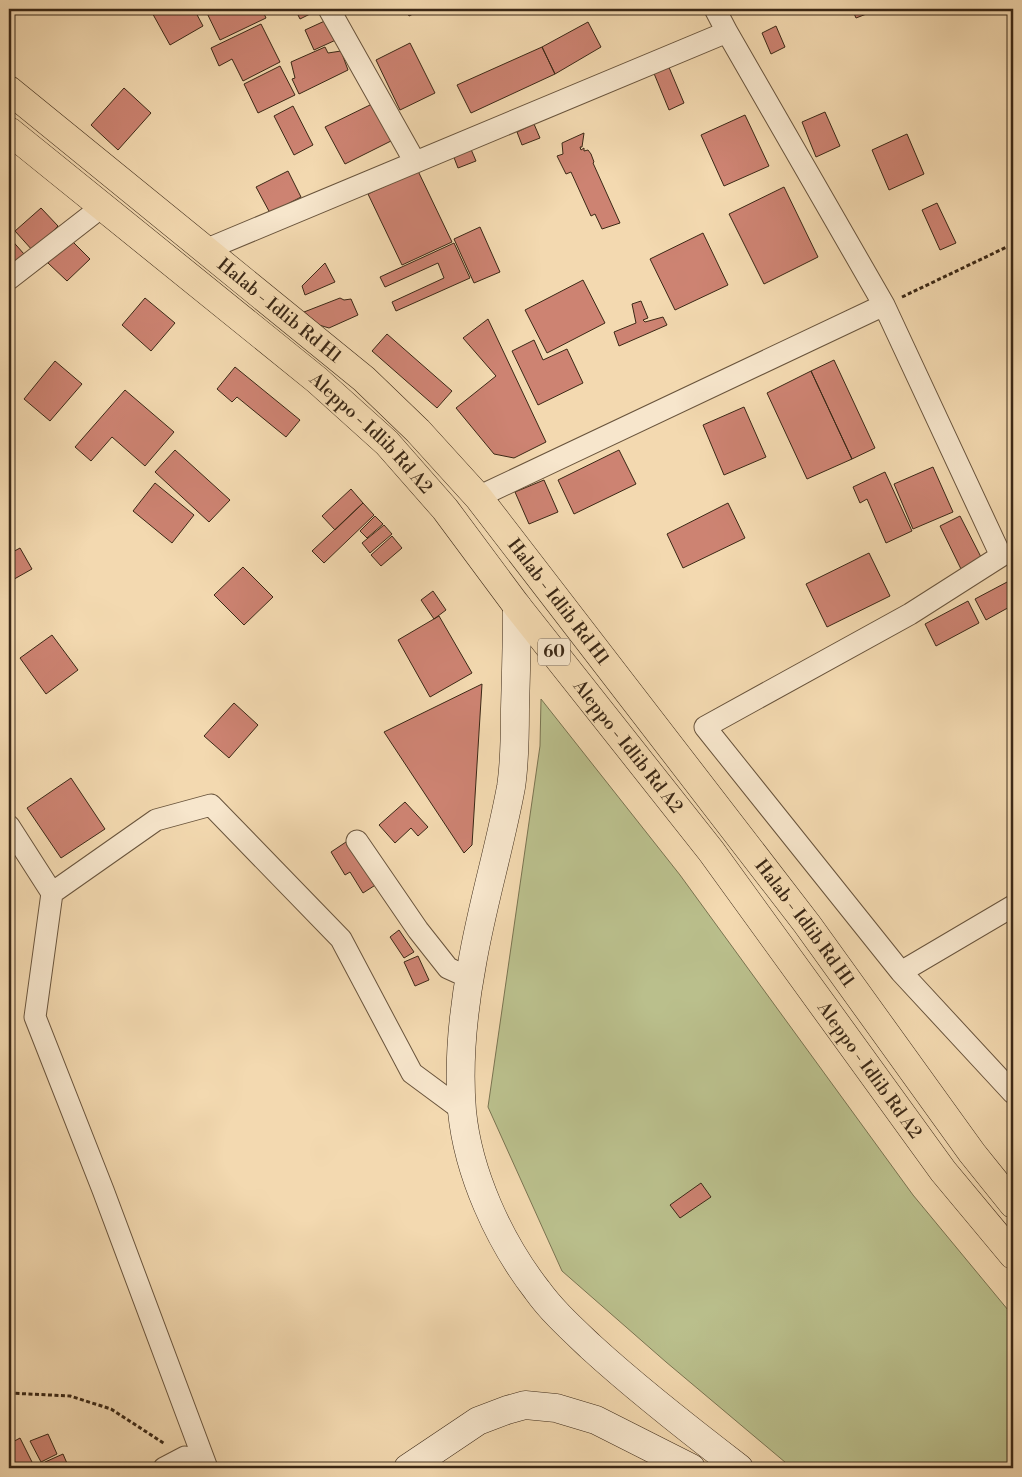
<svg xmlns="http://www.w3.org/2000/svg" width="1022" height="1477" viewBox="0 0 1022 1477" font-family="'Libre Bodoni',serif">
<rect width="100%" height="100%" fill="#f3d9b0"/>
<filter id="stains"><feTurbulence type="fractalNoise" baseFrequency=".004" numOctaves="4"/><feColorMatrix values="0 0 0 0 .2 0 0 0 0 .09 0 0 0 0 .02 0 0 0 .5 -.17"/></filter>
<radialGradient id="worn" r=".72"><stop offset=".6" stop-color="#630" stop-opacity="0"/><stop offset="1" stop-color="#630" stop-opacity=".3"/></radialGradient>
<path fill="#babf8c" stroke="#7a7451" d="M 541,699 L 680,875 L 913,1195 L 1013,1316 L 1013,1468 L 792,1468 L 666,1362 L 562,1271 L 488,1107 L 540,746 Z"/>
<path fill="#cd8372" stroke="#3b2816" d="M 150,9 L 194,9 L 203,26 L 170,45 Z
M 205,9 L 262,9 L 266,18 L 220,40 Z
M 295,9 L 320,9 L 300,19 Z
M 405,9 L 423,9 L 409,16 Z
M 852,9 L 868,9 L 869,13 L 856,18 Z
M 329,19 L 338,39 L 314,50 L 305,30 Z
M 588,22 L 601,47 L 555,74 L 542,47 Z
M 261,24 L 280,62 L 243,81 L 232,59 L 219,66 L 211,48 Z
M 776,26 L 785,47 L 771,54 L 762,33 Z
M 410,43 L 435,93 L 400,110 L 376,60 Z
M 325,47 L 328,53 L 341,51 L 348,70 L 299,94 L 292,79 L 295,78 L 291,62 Z
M 542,47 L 555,74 L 471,113 L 457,85 Z
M 668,65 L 684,103 L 669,110 L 653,71 Z
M 280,66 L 295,95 L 258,113 L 244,84 Z
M 124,88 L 151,113 L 118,150 L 91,125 Z
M 372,104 L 391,141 L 345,164 L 325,127 Z
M 293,106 L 313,145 L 294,155 L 274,116 Z
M 825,112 L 840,146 L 816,157 L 802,122 Z
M 745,115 L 769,166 L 724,186 L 701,135 Z
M 534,124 L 540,138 L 522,145 L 517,132 Z
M 584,133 L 582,147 L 580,147 L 581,150 L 584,148 L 584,151 L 588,150 L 591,154 L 594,162 L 593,163 L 620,223 L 602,229 L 595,214 L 591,216 L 571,172 L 566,174 L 557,156 L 563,154 L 562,143 Z
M 907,134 L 924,174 L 889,190 L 872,150 Z
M 470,147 L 476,161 L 458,168 L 453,155 Z
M 288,171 L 301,197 L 270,213 L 256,187 Z
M 418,171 L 452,242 L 402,265 L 368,194 Z
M 784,187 L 818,257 L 764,284 L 729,214 Z
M 937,203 L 956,243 L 940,250 L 922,210 Z
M 41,208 L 58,226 L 33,251 L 15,231 Z
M 480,227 L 500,272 L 474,283 L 454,239 Z
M 703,233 L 728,285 L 675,310 L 650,259 Z
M 9,237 L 24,254 L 9,267 Z
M 71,240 L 90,259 L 67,281 L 48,263 Z
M 454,243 L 470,278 L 396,311 L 392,302 L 444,278 L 438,263 L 385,287 L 380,277 Z
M 325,263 L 335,282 L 305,295 L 302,286 Z
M 583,280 L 605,323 L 547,353 L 525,310 Z
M 145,298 L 175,323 L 151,351 L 122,325 Z
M 340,298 L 344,300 L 351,299 L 358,315 L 329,328 L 319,325 L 304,312 Z
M 641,301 L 648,318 L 643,320 L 645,322 L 663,317 L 667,325 L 619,346 L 614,332 L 636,323 L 632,304 Z
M 488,319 L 546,442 L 514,458 L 494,454 L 456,408 L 496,376 L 463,338 Z
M 387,334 L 452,391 L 437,408 L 372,351 Z
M 534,340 L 543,360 L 567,349 L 583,383 L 538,405 L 512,351 Z
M 834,360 L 875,448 L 852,459 L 811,371 Z
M 55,361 L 82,384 L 50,421 L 24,399 Z
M 235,367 L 300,420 L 286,437 L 237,397 L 232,402 L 217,389 Z
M 811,371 L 852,459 L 807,479 L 767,393 Z
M 125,390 L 174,432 L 145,466 L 112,437 L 91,461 L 75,447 Z
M 744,407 L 766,457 L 724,475 L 703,425 Z
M 175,450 L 230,500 L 209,522 L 155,472 Z
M 619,450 L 636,484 L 574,514 L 558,480 Z
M 933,467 L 953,512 L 913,529 L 894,484 Z
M 885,472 L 912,531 L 886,543 L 867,499 L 860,503 L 853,487 Z
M 544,480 L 558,512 L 529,524 L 515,492 Z
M 155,483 L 194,515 L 172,543 L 133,511 Z
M 351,489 L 363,503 L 335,530 L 322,516 Z
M 363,503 L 374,515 L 324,563 L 312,551 Z
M 728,503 L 745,538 L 683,568 L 667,534 Z
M 375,516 L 383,524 L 367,538 L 360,531 Z
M 960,516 L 982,559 L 961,569 L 940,526 Z
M 384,525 L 392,534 L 370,553 L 362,543 Z
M 392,536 L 402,548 L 381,566 L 371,555 Z
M 20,548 L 32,569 L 9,582 L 9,554 Z
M 869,553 L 890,596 L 827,627 L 806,584 Z
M 243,567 L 273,597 L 244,625 L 214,595 Z
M 1009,581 L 1013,589 L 1013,605 L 986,620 L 975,599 Z
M 433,591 L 446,610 L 434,619 L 421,600 Z
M 968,601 L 979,623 L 936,646 L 925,624 Z
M 439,616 L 472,673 L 430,697 L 398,640 Z
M 52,635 L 78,670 L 46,694 L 20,658 Z
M 482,684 L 472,845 L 464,853 L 384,732 Z
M 234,703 L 258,725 L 229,758 L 204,736 Z
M 71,778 L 105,829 L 61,858 L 27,808 Z
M 405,802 L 428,827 L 418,836 L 411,828 L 395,843 L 379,825 Z
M 349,840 L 377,884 L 363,893 L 350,872 L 345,875 L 331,852 Z
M 399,930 L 414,952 L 404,958 L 390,937 Z
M 418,956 L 429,980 L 415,986 L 404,962 Z
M 701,1183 L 711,1197 L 680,1218 L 670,1205 Z
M 48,1434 L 57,1454 L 41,1462 L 30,1441 Z
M 20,1438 L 35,1468 L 9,1468 L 9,1444 Z
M 63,1454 L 69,1468 L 48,1468 L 45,1462 Z
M 91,1463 L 93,1468 L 80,1468 Z"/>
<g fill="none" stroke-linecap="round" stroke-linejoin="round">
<g stroke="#69543c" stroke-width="23">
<path id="street" d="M 329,9 L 415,162
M 205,250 L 727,32
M 9,279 L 103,206
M 884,305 L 1001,556 L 910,614 L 705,727 L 901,972 L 1013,1093
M 478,497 L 884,305 L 727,32 L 715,9
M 9,826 L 52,893
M 357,841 L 418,930 L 448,968 L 470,978
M 901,972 L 1013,906
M 164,1468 L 185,1457
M 207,1468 L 103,1190 L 35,1017 L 52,893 L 156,820 L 211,805 L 341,939 L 412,1073 L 462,1110"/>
</g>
<g stroke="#3b2816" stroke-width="29">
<path id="secondary" d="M 517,606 C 517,640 516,674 515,709 C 515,735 515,761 511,787 C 500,847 482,905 472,964 C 463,1012 458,1063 462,1111 C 468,1173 499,1241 537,1290 C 552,1311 572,1329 591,1347 C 638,1390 688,1429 739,1468
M 408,1468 L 478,1421 L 507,1410 L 525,1405 L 556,1408 L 596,1420 L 691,1468"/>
</g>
<g stroke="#3b2816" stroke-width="29">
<g id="highway">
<path id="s1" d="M 9,90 L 364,379 L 418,431 L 478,497 L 807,924 L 972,1153 L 1013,1204"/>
<path id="s2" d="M 9,131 L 317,380 L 387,443 L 445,509 L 517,606 L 711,851 L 943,1171 L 1013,1255"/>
</g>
</g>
<path stroke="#3b2816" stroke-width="3" stroke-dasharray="4 2.5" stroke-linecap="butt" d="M 902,297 L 1013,244
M 9,1393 L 70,1396 L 111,1409 L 165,1444"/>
<use href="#street" stroke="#f7e6cc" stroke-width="21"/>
<use href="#secondary" stroke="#f7e6cc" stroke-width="28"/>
<use href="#highway" stroke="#f3d9b0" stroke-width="28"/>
</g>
<g text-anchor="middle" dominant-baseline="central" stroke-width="4.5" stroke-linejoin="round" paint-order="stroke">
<rect fill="#f7e6cc" stroke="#73614d" stroke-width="1" x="538" y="638.5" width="32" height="27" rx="4"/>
<g font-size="16" font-weight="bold" fill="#3b2816">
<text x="554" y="652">60</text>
</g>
<g font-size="18" fill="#3b2816" stroke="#f7e6cc">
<text stroke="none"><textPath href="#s1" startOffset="349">Halab - Idlib Rd H1</textPath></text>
<text stroke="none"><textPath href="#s2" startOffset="472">Aleppo - Idlib Rd A2</textPath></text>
<text stroke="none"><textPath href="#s1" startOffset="754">Halab - Idlib Rd H1</textPath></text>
<text stroke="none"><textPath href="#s2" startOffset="878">Aleppo - Idlib Rd A2</textPath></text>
<text stroke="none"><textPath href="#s1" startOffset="1159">Halab - Idlib Rd H1</textPath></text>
<text stroke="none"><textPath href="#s2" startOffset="1282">Aleppo - Idlib Rd A2</textPath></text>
</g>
</g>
<rect width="1022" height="1477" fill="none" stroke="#f3d9b0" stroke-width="30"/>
<rect x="10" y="10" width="1002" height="1457" fill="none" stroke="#3b2816" stroke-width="2.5"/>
<rect x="15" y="15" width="992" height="1447" fill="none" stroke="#3b2816"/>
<rect width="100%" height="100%" filter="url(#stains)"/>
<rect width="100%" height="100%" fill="url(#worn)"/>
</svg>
